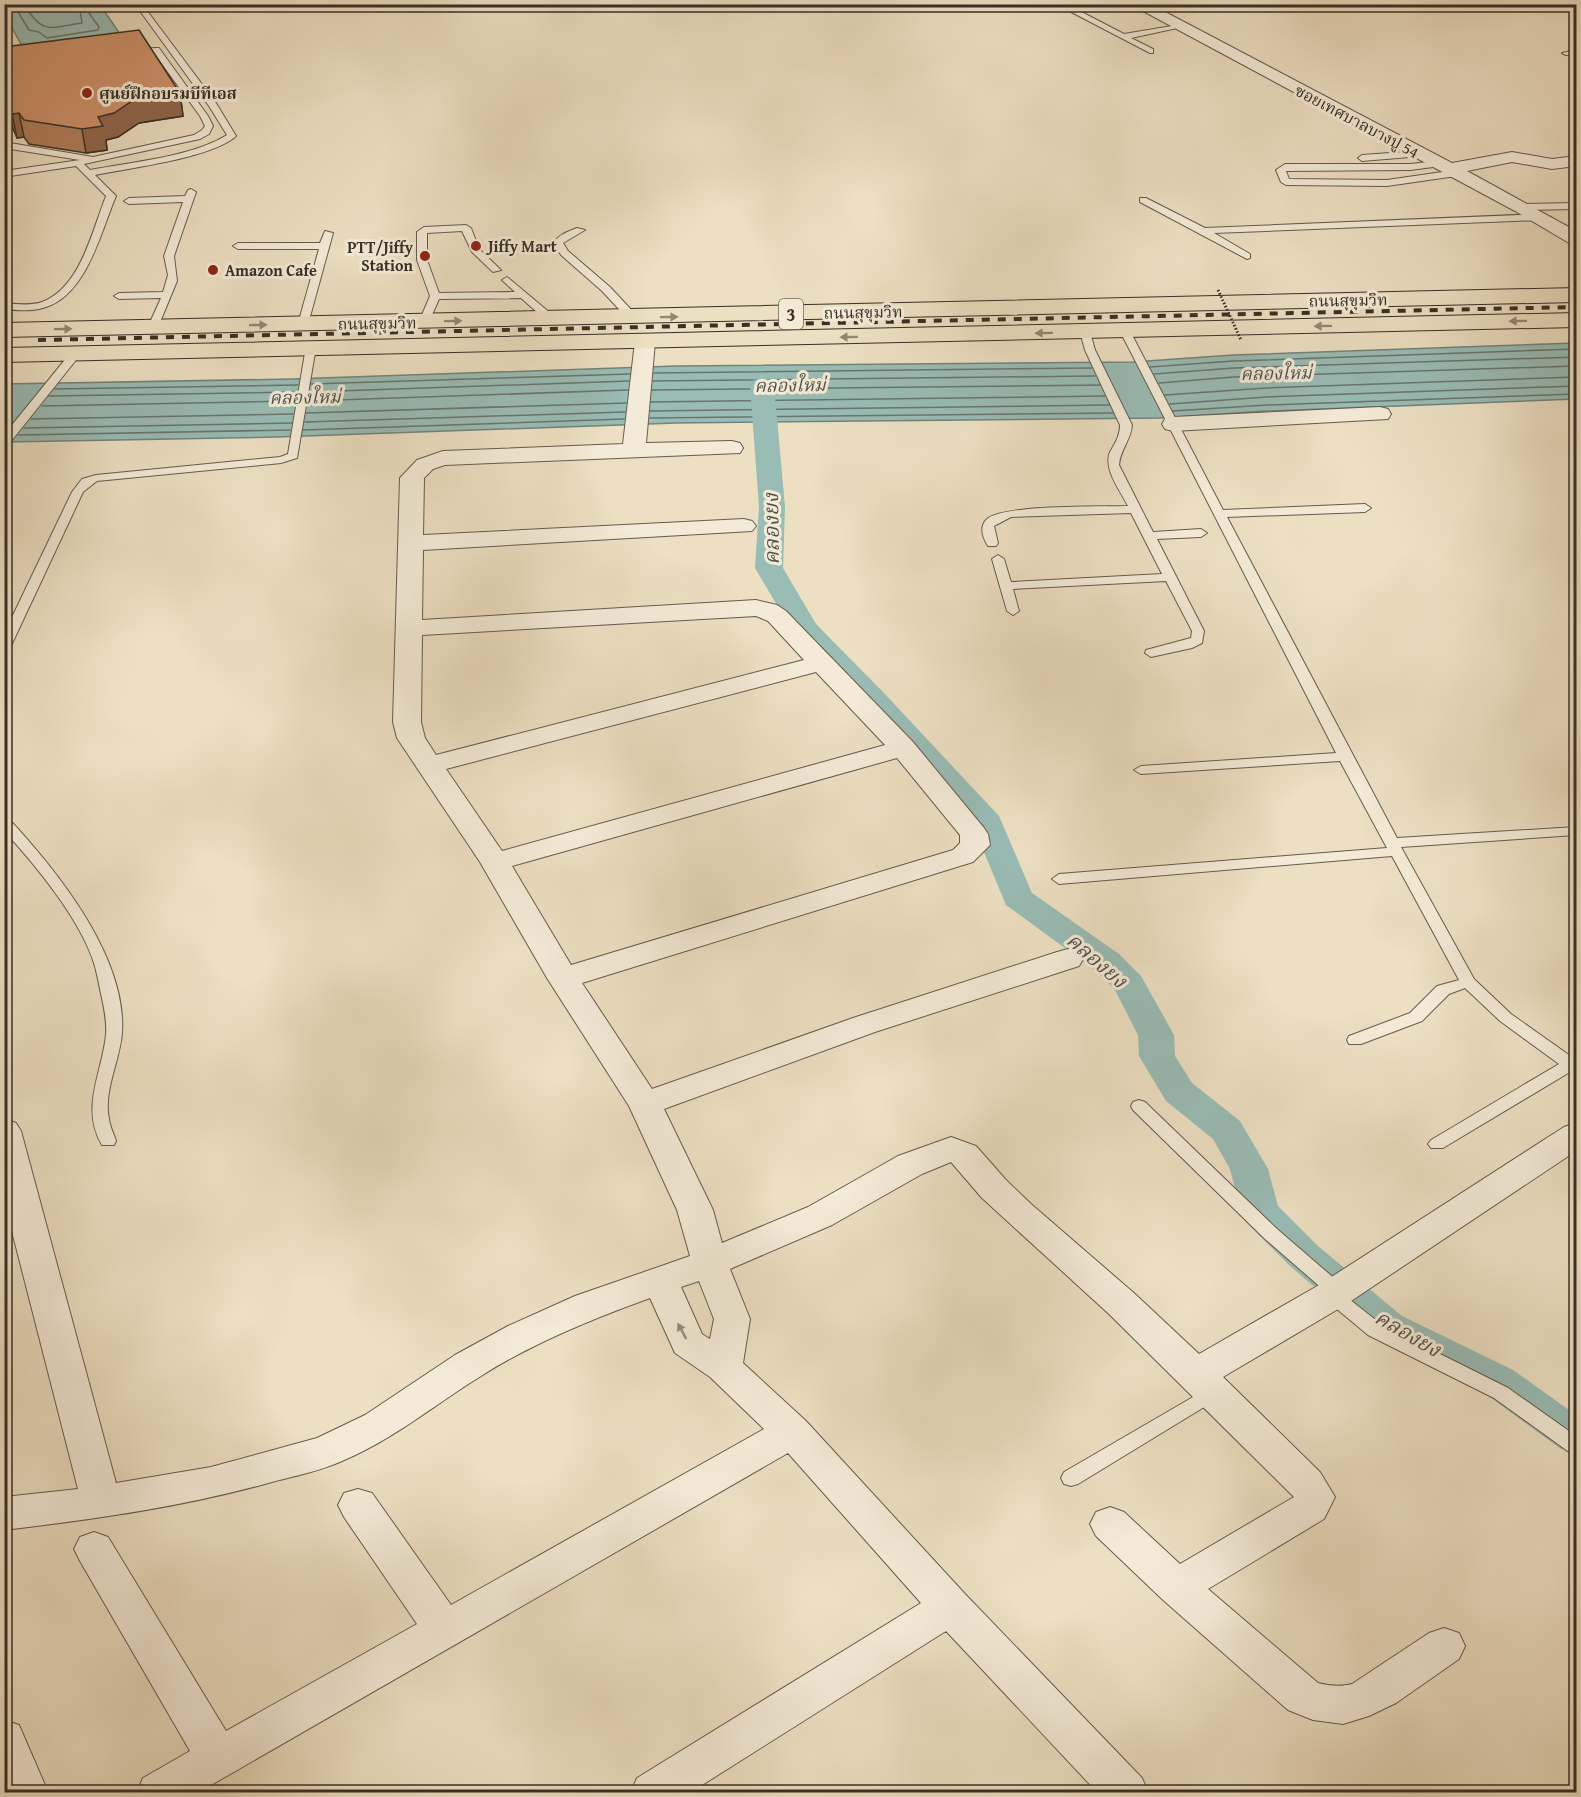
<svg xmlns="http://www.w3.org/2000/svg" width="1581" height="1797" viewBox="0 0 1581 1797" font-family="'Gentium Book Plus','Noto Serif Thai',serif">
<rect width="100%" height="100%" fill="#ecdfc2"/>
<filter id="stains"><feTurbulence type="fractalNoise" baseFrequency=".00333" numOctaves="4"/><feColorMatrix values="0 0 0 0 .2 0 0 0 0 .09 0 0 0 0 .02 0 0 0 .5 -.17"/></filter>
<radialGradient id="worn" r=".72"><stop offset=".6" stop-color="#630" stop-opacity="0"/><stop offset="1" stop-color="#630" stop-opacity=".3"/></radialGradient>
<path fill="#99bcb5" stroke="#72847c" stroke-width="1.5" d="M 4,5 L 100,5 L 125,41 L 22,46 L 5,15 Z
M 1576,343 L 1576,399 L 1267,411 L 1159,418 L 676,423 L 277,437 L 5,442 L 4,384 L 292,379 L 676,366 L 1133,362 L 1233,355 Z"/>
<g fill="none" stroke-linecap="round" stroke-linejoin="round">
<path stroke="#68766e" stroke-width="1.5" d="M 24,4 C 42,35 50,28 82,23 L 79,4
M 4,6 L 17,10 L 29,30 L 39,32 L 47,38 L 98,30 L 99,27 L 89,13 L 88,4
M 1150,367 L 1233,361 L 1576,349
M 654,373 L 1092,368
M 1154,374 L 1234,368 L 1576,357
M 653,381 L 1095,376
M 1159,383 L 1234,377 L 1576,366
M 311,384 L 630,374
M 55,389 L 298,385
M 652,390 L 1100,385
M 310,392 L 629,381
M 1165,395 L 1266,388 L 1576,377
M 49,396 L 297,392
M 308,401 L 628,390
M 651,402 L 1105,396
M 1170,404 L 1266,397 L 1576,386
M 42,406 L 295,401
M 650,411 L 1109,405
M 1173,411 L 1267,405 L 1576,394
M 306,413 L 626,403
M 650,418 L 1113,413
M 31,419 L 293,414
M 305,422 L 625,412
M 24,428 L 292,423
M 303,430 L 624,419
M 18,435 L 290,430"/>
<path fill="#99bcb5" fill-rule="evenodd" d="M 762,378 L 770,380 L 774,385 L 785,507 L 783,568 L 816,624 L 883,692 L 999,816 L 1032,893 L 1119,954 L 1141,976 L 1174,1035 L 1175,1056 L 1192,1083 L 1240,1121 L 1268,1169 L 1278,1206 L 1318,1246 L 1402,1316 L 1513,1370 L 1576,1415 L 1576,1454 L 1561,1449 L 1483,1392 L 1374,1338 L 1290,1266 L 1246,1222 L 1241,1212 L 1230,1169 L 1213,1139 L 1166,1101 L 1139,1056 L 1138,1035 L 1115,990 L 1095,970 L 1006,905 L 973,826 L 791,629 L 755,568 L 759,507 L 750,385 L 754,380 Z"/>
<g stroke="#655c4d" stroke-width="2">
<path id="service" d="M 135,4 L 142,4 L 216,103 L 236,136 C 212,158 129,168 95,175 L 116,196 C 101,231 87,294 46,307 C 33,312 18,310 4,309 L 4,303 C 16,304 31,306 42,302 C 81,287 92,231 106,196 L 76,166 L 4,177 L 4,171 L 80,160 L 4,148 L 4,142 L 93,157 L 194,135 L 202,130 L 205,126 L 200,116 L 154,53 L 131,53 L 127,51 L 131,49 L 156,48 L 159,48 L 208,116 L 213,126 L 209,134 L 200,139 L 84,164 L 90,170 C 132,162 191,157 227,135 L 209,106 Z
M 1056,4 L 1066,4 L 1124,34 L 1178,25 L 1182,27 L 1131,38 L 1153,49 L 1153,53 L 1150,53 Z
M 1576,50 L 1576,54 L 1566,55 L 1562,53 Z
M 1419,151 L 1422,152 L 1422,156 L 1362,161 L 1358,158 L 1362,155 Z
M 1438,161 L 1442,164 L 1441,166 L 1410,170 L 1286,171 L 1289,179 L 1387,180 L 1456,170 L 1461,173 L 1456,176 L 1387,186 L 1286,185 L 1281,182 L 1276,170 L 1285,164 L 1410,164 Z
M 191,189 L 196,192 L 174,256 L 177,281 L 158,327 L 149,329 L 148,327 L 161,298 L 119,299 L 114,296 L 119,293 L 163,292 L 168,275 L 164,256 L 183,202 L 129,204 L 124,201 L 129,198 L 185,196 L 188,190 Z
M 1140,198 L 1146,198 L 1205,228 L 1541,214 L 1546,217 L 1541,220 L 1214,233 L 1250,254 L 1250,258 L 1247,259 L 1140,202 Z
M 1576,203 L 1576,209 L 1522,210 L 1517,207 L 1522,204 Z
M 466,225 L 471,228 L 479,249 L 501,270 L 493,272 L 472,252 L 462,231 L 427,233 L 427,260 L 439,293 L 515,292 L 502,280 L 507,277 L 555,317 L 555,321 L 547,321 L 521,298 L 439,299 L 428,324 L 420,324 L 419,322 L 430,296 L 417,260 L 417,232 L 424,227 Z
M 577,228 L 585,230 L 563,243 L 568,251 L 610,287 L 637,316 L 637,320 L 629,320 L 602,291 L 561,255 L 553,243 C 560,234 567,232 577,228 Z
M 325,231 L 333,233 L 308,324 L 303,327 L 298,324 L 319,249 L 238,249 L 233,246 L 238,243 L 320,243 Z
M 1125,328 L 1130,331 L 1223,510 L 1365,504 L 1371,508 L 1365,512 L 1227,517 L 1397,838 L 1576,827 L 1576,835 L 1401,847 L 1474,979 L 1511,1014 L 1576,1060 L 1576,1073 L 1570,1072 L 1443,1148 L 1431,1148 L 1428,1144 L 1431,1140 L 1559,1064 L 1500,1021 L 1465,988 L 1449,994 L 1422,1021 L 1361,1044 L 1349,1044 L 1347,1040 L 1349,1036 L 1410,1013 L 1437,986 L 1459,980 L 1392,856 L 1059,884 L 1052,879 L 1059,874 L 1387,848 L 1340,761 L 1141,774 L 1134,770 L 1141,766 L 1336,753 L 1120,331 Z
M 1085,329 L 1090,332 L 1095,350 L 1132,425 C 1131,440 1120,450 1119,465 L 1153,532 L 1201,529 L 1207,533 L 1201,537 L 1157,539 L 1204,631 L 1202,643 L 1192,648 L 1151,657 L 1145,653 L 1146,650 L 1191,638 L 1192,631 L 1166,581 L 1013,589 L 1019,611 L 1013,615 L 1007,611 L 992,559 L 998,555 L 1004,559 L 1011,582 L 1162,574 L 1131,513 L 1011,517 L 994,526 L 998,543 L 996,546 L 988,546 C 983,538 979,528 986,520 C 1000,504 1103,507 1128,506 C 1120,490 1103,469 1110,452 C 1115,443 1120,436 1120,425 L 1085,350 L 1080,332 Z
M 311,344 L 316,347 L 297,458 L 281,463 L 97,481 L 83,492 L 10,648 L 4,652 L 4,634 L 72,492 L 82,479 L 96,475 L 280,457 L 288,454 L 306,347 Z
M 76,350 L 81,353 L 80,355 L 8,445 L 4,446 L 4,435 L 72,351 Z
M 4,818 L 9,819 C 58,872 127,957 122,1033 C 120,1061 103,1091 109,1119 C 110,1127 114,1134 116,1141 L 114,1145 L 102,1145 C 80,1108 102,1073 106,1035 C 107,1021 104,1007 101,994 C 99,984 97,973 94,963 C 80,919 35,864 4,831 Z
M 1139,1100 L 1145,1102 L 1277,1229 L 1343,1286 L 1346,1291 L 1344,1295 L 1382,1325 L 1508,1388 L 1576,1436 L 1576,1454 L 1569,1452 L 1494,1398 L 1368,1335 L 1326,1300 L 1323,1295 L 1325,1291 L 1265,1239 L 1133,1110 L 1131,1106 L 1133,1102 Z
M 1212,1386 L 1219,1388 L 1222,1393 L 1219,1398 L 1078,1484 L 1071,1486 L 1064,1484 L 1061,1478 L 1064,1472 Z"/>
</g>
<g stroke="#655c4d" stroke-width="2">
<path id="minor" d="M 1130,4 L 1150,4 L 1452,163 L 1512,152 L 1552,159 L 1576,156 L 1576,166 L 1552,169 L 1512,162 L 1467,171 L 1576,231 L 1576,245 L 1569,243 L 1515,211 Z
M 645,336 L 652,338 L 655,342 L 646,443 L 732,441 L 740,443 L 743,448 L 740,453 L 445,465 L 433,469 L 424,478 L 423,535 L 744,519 L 752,521 L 756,526 L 752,531 L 423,550 L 422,620 L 756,600 L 777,605 L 786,611 L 913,742 L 984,828 L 988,834 L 990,845 L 973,862 L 582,983 L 652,1089 L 853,1018 L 1057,952 L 1068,949 L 1079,952 L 1083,959 L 1079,966 L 875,1032 L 664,1109 L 713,1210 L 722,1243 L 808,1207 L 898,1156 L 951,1137 L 976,1146 L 1006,1180 L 1031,1204 L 1135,1294 L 1199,1354 L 1319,1285 L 1564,1127 L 1576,1123 L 1576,1151 L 1345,1305 L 1223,1377 L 1320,1472 L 1335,1497 L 1324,1519 L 1208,1589 L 1318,1683 C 1330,1686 1340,1687 1352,1684 L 1429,1633 L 1444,1628 L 1459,1633 L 1465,1646 L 1459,1659 L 1396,1703 L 1369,1716 L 1343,1724 L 1313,1720 L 1288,1710 L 1162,1599 L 1096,1536 L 1090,1524 L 1096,1512 L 1110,1507 L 1124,1512 L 1180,1564 L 1294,1497 L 1109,1314 L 982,1198 L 951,1162 L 922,1174 L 832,1225 L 730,1269 L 750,1319 L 743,1363 L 806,1421 L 965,1594 L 1142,1778 L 1148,1792 L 1097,1792 L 946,1631 L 691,1792 L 631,1792 L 637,1778 L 921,1603 L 788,1453 L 199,1792 L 137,1792 L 143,1778 L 190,1751 L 80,1561 L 74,1549 L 80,1537 L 94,1532 L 108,1537 L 226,1731 L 417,1624 L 344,1517 L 338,1505 L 344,1493 L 358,1489 L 372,1493 L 451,1605 L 764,1429 L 710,1377 L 675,1353 L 650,1298 C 592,1319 533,1343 481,1376 C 434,1405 394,1439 342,1461 C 320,1471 295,1476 272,1482 C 183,1507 96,1519 4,1530 L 4,1497 L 78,1489 L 4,1200 L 4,1119 L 16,1123 L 21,1131 L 116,1483 L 211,1467 L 317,1438 L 365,1415 L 455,1355 L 508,1326 L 575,1296 L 690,1256 L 677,1210 L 629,1106 L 547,978 L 480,862 L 397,738 L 393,722 L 400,478 L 417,460 L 443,451 L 623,444 L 635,342 L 638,338 ZM 756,616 L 768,621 L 804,660 L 436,755 L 425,738 L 421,722 L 422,635 ZM 816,672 L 885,745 L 502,851 L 446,769 ZM 897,758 L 960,835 L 960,843 L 953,850 L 571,965 L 512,866 ZM 699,1281 L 714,1319 L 710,1339 L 702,1334 L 681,1287 Z
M 1380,407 L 1388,409 L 1391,414 L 1388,419 L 1173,431 L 1165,429 L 1162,424 L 1165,419 L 1173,417 Z
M 4,1720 L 19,1725 L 48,1792 L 4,1792 Z"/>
</g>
<g stroke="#383026" stroke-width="2">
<path id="trunk" d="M 1576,288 L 1576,302 L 4,337 L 4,323 Z
M 1576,313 L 1576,327 L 4,362 L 4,348 Z"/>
</g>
<use href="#service" fill="#f3ead7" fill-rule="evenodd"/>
<use href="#minor" fill="#f3ead7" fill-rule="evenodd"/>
<use href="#trunk" fill="#ecdfc2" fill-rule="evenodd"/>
<path stroke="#383026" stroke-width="4" stroke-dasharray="8 8" stroke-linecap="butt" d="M 38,340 L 1576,307"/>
<path stroke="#383026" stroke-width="3" stroke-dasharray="1.5 2" stroke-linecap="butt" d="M 1218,290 L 1241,340"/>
</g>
<path fill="#b17e5c" stroke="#383026" stroke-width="1.5" d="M 4,47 L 180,93 L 183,116 L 139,123 L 118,137 L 106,140 L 107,150 L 86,153 L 29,144 L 24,137 L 17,138 L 13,129 L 4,131 Z"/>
<path fill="#90664b" stroke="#383026" stroke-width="1.5" d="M 180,93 L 183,116 L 139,123 L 118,137 L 106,140 L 107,150 L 86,153 L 82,129 L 98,117 L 135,99 Z
M 4,106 L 8,106 L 13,129 L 4,131 Z
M 19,113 L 24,137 L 17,138 L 12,114 Z"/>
<path fill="#ce926b" stroke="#383026" stroke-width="1.5" d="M 139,30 L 180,93 L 135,99 L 114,113 L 98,117 L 103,126 L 82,129 L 24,120 L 19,113 L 12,114 L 8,106 L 4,106 L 4,47 Z"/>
<defs><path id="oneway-solid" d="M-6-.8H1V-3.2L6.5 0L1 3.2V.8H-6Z" transform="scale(1.5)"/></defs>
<g fill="#928874">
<use href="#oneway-solid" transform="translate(669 317) rotate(-1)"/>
<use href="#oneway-solid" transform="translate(453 321) rotate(-1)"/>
<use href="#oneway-solid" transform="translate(1518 321) rotate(179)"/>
<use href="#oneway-solid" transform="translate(258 325) rotate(-1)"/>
<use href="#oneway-solid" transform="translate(1323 326) rotate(179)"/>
<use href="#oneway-solid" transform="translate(63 329) rotate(-1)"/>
<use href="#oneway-solid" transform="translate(1044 333) rotate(179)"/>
<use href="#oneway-solid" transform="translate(849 337) rotate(179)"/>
</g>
<use fill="#968d7e" href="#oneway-solid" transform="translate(682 1331) rotate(-118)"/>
<g fill="#8f2418" stroke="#f3ead7" stroke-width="2">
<circle cx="87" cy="93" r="6"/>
<circle cx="476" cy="246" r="6"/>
<circle cx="425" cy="256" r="6"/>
<circle cx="213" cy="270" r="6"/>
</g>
<g text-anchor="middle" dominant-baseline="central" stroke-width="6" stroke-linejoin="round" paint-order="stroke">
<g font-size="16" font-weight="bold" fill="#383026" stroke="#f3ead7" text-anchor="start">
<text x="99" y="93">ศูนย์ฝึกอบรมบีทีเอส</text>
<text x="488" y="246">Jiffy Mart</text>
<text x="413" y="247" text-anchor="end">PTT/Jiffy<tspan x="413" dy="18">Station</tspan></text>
<text x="225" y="270">Amazon Cafe</text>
</g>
<g font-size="16" fill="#383026" stroke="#f3ead7">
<text transform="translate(1357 121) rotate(28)">ซอยเทศบาลบางปู 54</text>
<text transform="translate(1348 300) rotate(-1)">ถนนสุขุมวิท</text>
<text transform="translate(863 312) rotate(-1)">ถนนสุขุมวิท</text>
<text transform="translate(377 323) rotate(-1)">ถนนสุขุมวิท</text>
</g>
<rect fill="#f3ead7" stroke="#70685b" stroke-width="1.5" x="779" y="299" width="24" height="30" rx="4.5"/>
<g font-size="18" font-weight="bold" fill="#383026">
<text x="791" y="314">3</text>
</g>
<g font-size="18" font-style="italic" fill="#50534a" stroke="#f3ead7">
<text transform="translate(1276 373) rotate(-1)">คลองใหม่</text>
<text transform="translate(790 385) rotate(-1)">คลองใหม่</text>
<text transform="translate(305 397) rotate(-1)">คลองใหม่</text>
</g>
<g font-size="21" font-style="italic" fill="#50534a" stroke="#f3ead7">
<text transform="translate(771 529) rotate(-91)">คลองยง</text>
<text transform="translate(1097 960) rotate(41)">คลองยง</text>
<text transform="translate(1408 1333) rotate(30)">คลองยง</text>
</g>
</g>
<rect width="1581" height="1797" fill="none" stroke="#ecdfc2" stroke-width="24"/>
<rect x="6" y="6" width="1569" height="1785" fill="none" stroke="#383026" stroke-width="3"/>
<rect x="12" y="12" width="1557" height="1773" fill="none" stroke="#383026" stroke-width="1.5"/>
<rect width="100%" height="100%" filter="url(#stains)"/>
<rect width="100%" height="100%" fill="url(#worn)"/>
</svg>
